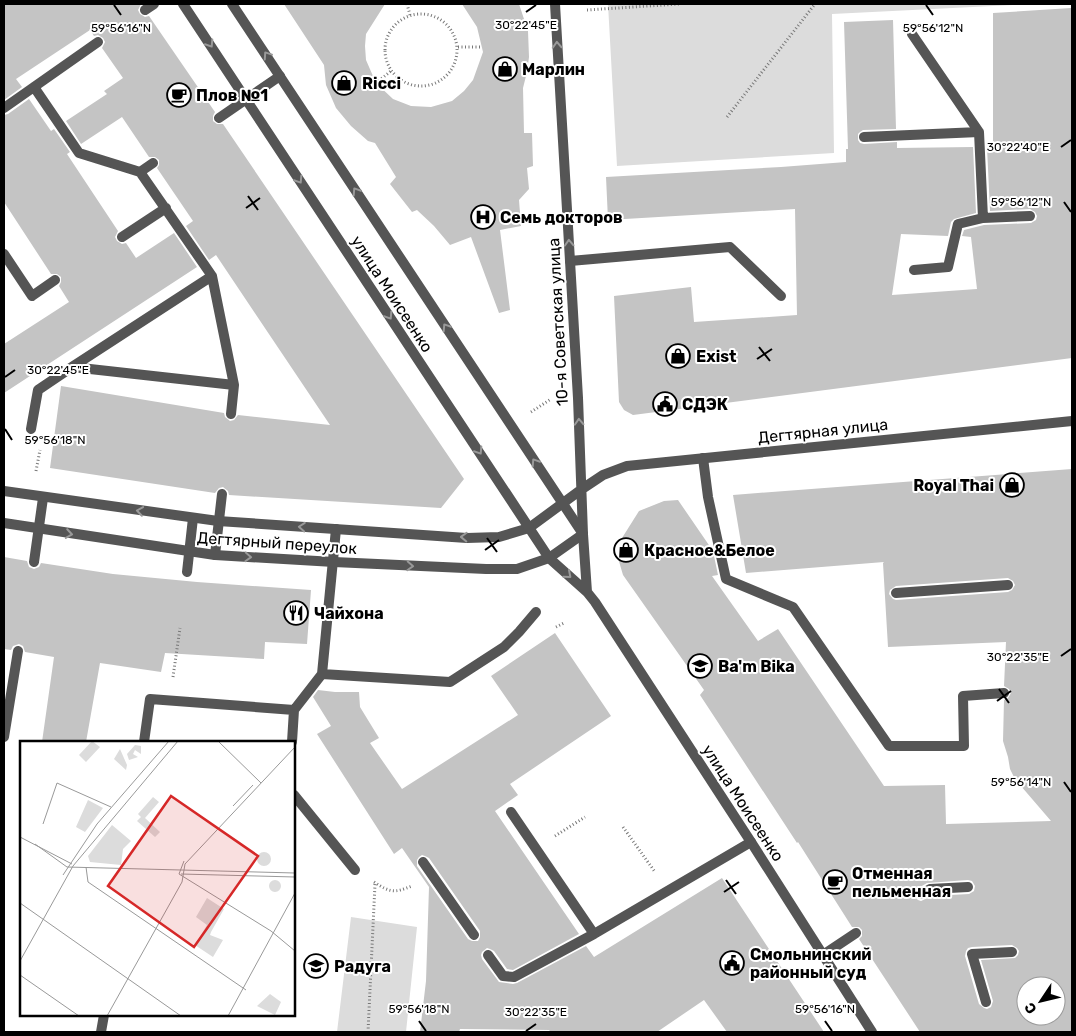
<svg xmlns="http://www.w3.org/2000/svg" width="1076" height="1036" viewBox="0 0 1076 1036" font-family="Rubik,sans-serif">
<rect width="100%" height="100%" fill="#fff"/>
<path fill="#dcdcdc" d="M 608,4 L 1033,4 L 832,14 L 834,153 L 617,166 Z
M 351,917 L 417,927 L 406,1032 L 337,1032 Z"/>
<path fill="#c4c4c4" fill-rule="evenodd" d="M 4,4 L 141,4 L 138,10 L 140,14 L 145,17 L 149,16 L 215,112 L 213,116 L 213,121 L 217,124 L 223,124 L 464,479 L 441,508 L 229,495 L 228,491 L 223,487 L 219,488 L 215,493 L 50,468 L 61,386 L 224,413 L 225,417 L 230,421 L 234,420 L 238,415 L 330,425 L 216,255 L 209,260 L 186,226 L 193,221 L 157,168 L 159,165 L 159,160 L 155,157 L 149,157 L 122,117 L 81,144 L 66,121 L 107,94 L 104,91 L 123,78 L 102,48 L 105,42 L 103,38 L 98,35 L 94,36 L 90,30 L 16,79 L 22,87 L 4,100 Z
M 284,4 L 385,4 L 366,34 L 365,46 L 366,60 L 376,83 L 393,99 L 411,106 L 431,107 L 452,101 L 464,91 L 473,80 L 483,52 L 477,27 L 462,4 L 519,4 L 528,31 L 529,57 L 527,72 L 523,88 L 524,133 L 532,133 L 533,166 L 527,168 L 529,189 L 519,200 L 521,226 L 500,230 L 510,310 L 499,313 L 471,237 L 450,245 L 434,226 L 417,210 L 412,212 L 390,184 L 396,177 L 375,143 L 368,141 L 351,126 L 336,108 L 326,85 L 324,65 Z
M 1071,8 L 1072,104 L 1072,358 L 633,415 L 624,410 L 619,402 L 614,296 L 691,287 L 694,322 L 797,315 L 795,209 L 608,220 L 606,177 L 781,167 L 846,162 L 846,149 L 848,149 L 844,22 L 893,20 L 896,129 L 863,130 L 860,132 L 858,134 L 858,140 L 860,143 L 864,144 L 897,142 L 897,148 L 973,147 L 976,213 L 954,219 L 951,222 L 948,236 L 901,234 L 892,295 L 977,289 L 971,237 L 962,236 L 964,230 L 984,225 L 1031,223 L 1036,220 L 1037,216 L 1035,212 L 1030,209 L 990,211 L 987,147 L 993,147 L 993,13 Z
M 29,99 L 51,131 L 54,129 L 70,152 L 67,154 L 118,231 L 115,237 L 117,241 L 122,244 L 126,243 L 136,258 L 174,233 L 197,267 L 4,393 L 4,344 L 69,302 L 59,286 L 61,282 L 61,277 L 57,274 L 51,274 L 4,202 L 4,115 L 8,114 Z
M 1072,469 L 1072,1032 L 920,1032 L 859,939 L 862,936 L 862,930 L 859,927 L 852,927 L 798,842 L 797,843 L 700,695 L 704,690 L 623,575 L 618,558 L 622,538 L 639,511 L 664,501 L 678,500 L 713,551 L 718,575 L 712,576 L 758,641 L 778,629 L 884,786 L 945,785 L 946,824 L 1051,821 L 1015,779 L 1010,769 L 1008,757 L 1003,741 L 1004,700 L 1008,698 L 1011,693 L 1009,689 L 1004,686 L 1006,642 L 888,647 L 883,563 L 884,562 L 746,573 L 733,495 ZM 1008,578 L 1013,581 L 1015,585 L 1012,590 L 1008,592 L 896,600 L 893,599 L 889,594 L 890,590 L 896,586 ZM 968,880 L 972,881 L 975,886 L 974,891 L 969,894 L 932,896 L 921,901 L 918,900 L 915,897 L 914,893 L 915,890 L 927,883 ZM 1012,945 L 1017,948 L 1019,951 L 1018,955 L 1015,958 L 981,960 L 993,1001 L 991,1007 L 987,1009 L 984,1008 L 979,1004 L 965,956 L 966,951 L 968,948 L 972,947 ZM 1026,986 L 1056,986 L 1056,1016 L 1026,1016 Z
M 4,557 L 27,561 L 29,567 L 34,569 L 39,567 L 41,563 L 113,574 L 197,582 L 311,590 L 307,644 L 265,642 L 264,659 L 165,653 L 161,672 L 100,663 L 86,742 L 42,742 L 54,657 L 25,652 L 23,646 L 19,644 L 13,646 L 11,650 L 4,649 Z
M 555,633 L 611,716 L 510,784 L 518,795 L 495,811 L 579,934 L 513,970 L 507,969 L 494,951 L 490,949 L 487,948 L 482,952 L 481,955 L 482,959 L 499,982 L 513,984 L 517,983 L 586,946 L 594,957 L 722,878 L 824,1032 L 727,1032 L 704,1000 L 657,1032 L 548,1032 L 550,1030 L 460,1029 L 459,1032 L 420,1032 L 426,981 L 429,887 L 402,848 L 394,854 L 317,734 L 331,726 L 313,697 L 318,690 L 335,692 L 359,692 L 360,707 L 379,738 L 370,743 L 402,789 L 518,715 L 491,676 ZM 422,855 L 425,856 L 429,858 L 480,931 L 480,937 L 478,941 L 472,941 L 468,939 L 417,866 L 417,860 L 419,857 Z"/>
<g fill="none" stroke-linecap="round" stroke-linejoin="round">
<path stroke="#777" stroke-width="3" stroke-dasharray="1 2.5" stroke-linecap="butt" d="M 407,4 L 410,15
M 587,10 L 679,4
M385 50a36 36 0 1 1 72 0a36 36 0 1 1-72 0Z
M 458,47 L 481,47
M 376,83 L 391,71
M 727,117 L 815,4
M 531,412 L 551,399
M 36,471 L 40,450
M 556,627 L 564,623
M 173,677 L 180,628
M 623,827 L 655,872
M 555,836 L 585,817
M 374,882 C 391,893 394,893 412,886
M 368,1032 L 375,884"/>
<path stroke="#555" stroke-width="10" d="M 145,10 L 154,4
M 912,34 L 979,132 L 983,218
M 34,87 L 79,153 L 140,172
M 4,108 L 98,42
M 219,118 L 280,76
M 864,137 L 979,132
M 153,163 L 140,172 L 212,276 L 234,385 L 231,414
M 122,237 L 166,208
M 4,254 L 32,296 L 55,280
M 570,261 L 730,247 L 781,296
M 914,270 L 948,267 L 958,224 L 983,218 L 1030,216
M 72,367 L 234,385
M 31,429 L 38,390 L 72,367 L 212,276
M 703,458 L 708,497 L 726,579 L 793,607 L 889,746 L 964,746 L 963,696 L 1004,693
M 215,555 L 222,494
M 34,562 L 43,498
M 187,572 L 193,518
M 896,593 L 1008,585
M 322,674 L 450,682 L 504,647 L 519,632 L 536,612
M 294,710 L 322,674 L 336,529
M 4,737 L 18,651
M 144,742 L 150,699 L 294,710 L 292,742
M 294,795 L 355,870
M 511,812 L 594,934 L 751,842
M 423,862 L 474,935
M 921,894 L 930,889 L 968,887
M 488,955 L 503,976 L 514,977 L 594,934
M 823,955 L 856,933
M 986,1002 L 972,954 L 1012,952
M 101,1032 L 104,1015"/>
<path stroke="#555" stroke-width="10" d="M 4,491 L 218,521 L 467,538 L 499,537 L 529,528 L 582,489 L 603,475 L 627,466 L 1072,421
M 4,523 L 215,555 L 334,562 L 486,569 L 517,569 L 549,558 L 583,534 L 578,398 L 555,4"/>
<path stroke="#555" stroke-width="10" d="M 183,4 L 549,558 L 587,592 L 595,602 L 751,842 L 872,1032
M 232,4 L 583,534 L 587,592"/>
</g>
<defs><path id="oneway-chevron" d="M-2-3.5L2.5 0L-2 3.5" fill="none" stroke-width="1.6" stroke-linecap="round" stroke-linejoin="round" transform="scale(1.25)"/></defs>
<g stroke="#999">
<use href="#oneway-chevron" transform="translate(210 44) rotate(57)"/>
<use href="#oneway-chevron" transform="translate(557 45) rotate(-93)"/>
<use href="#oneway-chevron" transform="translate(267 55) rotate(-124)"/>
<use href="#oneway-chevron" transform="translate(299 180) rotate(57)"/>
<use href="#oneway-chevron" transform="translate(356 191) rotate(-123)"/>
<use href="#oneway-chevron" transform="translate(569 243) rotate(-93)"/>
<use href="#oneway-chevron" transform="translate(389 316) rotate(57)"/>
<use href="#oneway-chevron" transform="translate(446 327) rotate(-123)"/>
<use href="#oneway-chevron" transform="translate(579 422) rotate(-93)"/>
<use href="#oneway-chevron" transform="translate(479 451) rotate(57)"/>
<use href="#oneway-chevron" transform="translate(535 462) rotate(-123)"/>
<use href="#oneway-chevron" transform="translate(140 511) rotate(-172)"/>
<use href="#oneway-chevron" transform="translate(302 527) rotate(-176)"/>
<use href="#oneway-chevron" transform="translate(69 534) rotate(9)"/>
<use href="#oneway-chevron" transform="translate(464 537) rotate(-178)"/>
<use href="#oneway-chevron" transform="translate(248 557) rotate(3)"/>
<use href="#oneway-chevron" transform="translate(410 566) rotate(3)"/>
<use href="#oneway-chevron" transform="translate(568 575) rotate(41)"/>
</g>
<path fill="none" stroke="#000" stroke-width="2" d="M 114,5 L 121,15M 926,5 L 933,15M 526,12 L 536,5M 1061,147 L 1071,140M 248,196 L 258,210M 1064,202 L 1071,212M 246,208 L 260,198M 759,347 L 770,361M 757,359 L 772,349M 5,377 L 15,370M 5,429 L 12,440M 487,538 L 497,552M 485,550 L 499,540M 1061,656 L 1071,649M 999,689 L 1009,703M 997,701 L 1011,691M 1064,782 L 1071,792M 726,880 L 736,894M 724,892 L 739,882M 419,1021 L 426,1031M 825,1021 L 832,1031M 526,1031 L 536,1024"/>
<defs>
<g id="shop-ring" transform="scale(1.25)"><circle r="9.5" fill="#fff" stroke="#000" stroke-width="1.5"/><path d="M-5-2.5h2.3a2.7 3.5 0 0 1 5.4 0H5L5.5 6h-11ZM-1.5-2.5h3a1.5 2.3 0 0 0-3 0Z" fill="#000"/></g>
<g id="cafe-ring" transform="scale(1.25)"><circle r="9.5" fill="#fff" stroke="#000" stroke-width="1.5"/><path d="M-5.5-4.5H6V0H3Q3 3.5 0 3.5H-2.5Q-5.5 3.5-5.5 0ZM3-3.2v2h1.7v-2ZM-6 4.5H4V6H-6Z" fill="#000"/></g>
<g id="hospital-ring" transform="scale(1.25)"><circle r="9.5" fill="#fff" stroke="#000" stroke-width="1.5"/><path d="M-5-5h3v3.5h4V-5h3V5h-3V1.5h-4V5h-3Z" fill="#000"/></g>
<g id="civic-ring" transform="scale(1.25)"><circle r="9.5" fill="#fff" stroke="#000" stroke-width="1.5"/><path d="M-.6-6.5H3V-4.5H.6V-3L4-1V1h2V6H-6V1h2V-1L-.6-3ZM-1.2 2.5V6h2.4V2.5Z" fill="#000"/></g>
<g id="restaurant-ring" transform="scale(1.25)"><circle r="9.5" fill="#fff" stroke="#000" stroke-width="1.5"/><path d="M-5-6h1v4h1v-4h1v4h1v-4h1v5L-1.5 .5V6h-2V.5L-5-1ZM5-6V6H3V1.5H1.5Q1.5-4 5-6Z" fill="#000"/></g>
<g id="school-ring" transform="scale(1.25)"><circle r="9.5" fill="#fff" stroke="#000" stroke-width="1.5"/><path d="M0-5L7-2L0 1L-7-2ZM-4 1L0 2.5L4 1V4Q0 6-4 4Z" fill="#000"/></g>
</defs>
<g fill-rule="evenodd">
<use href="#shop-ring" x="505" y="69"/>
<use href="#shop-ring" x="344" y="83"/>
<use href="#cafe-ring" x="179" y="95"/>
<use href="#hospital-ring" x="483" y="217"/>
<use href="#shop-ring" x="678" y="356"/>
<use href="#civic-ring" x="665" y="404"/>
<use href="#shop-ring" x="1012" y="485"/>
<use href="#shop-ring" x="626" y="550"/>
<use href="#restaurant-ring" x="296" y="613"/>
<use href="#school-ring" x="700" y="666"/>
<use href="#cafe-ring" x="835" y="882"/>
<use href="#civic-ring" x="732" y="963"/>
<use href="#school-ring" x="316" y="966"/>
</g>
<g text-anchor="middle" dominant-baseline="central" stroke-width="4" stroke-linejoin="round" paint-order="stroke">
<g font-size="16" font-weight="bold" fill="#000" stroke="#fff" text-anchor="start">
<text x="522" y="69">Марлин</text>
<text x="362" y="83">Ricci</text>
<text x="196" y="95">Плов №1</text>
<text x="500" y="217">Семь докторов</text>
<text x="696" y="356">Exist</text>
<text x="682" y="404">СДЭК</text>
<text x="994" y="485" text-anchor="end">Royal Thai</text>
<text x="644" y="550">Красное&amp;Белое</text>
<text x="314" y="613">Чайхона</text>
<text x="718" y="666">Ba'm Bika</text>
<text x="852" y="873">Отменная<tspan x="852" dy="18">пельменная</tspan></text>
<text x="750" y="954">Смольнинский<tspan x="750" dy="18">районный суд</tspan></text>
<text x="334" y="966">Радуга</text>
</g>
<g font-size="16" fill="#000" stroke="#fff">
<text transform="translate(392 294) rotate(57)">улица Моисеенко</text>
<text transform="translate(558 322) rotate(-93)">10-я Советская улица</text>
<text transform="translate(823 431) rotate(-6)">Дегтярная улица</text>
<text transform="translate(277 543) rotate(4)">Дегтярный переулок</text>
<text transform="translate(743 803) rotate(57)">улица Моисеенко</text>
</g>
</g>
<g transform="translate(20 741)">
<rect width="275" height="275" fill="#fff"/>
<path d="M 72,0 L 80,6 L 66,21 L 59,14 ZM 115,4 L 121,5 L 121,13 L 115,9 L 113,13 L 118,16 L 109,19 L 107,13 ZM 100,8 L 107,24 L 106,29 L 94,18 ZM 133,56 L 139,61 L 125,77 L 140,91 L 135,96 L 117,80 L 121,76 L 118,73 ZM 68,59 L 83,67 L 65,91 L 56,86 ZM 92,84 L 111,100 L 103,108 L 101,124 L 70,121 L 68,115 ZM237 118a7 7 0 1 1 14 0a7 7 0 1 1-14 0ZM249 145a6 6 0 1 1 12 0a6 6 0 1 1-12 0ZM 187,157 L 204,168 L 191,191 L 190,194 L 203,199 L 193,216 L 175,204 L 187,184 L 176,176 ZM 250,253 L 261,261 L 255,274 L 237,265 Z" fill="#dcdcdc"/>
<path fill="none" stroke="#999" stroke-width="1" d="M 198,0 L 241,42M 213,65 L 233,44M 23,83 L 37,42 L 91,66M 0,96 L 52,123M 15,103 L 47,126 L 275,132M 164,120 L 159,133 L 251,190 L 275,210M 66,126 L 68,141 L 226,249M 161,133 L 275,136M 43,134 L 77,83 L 149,0M 0,162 L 161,275M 0,220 L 53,125 L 158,0M 0,234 L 59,275M 87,275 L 162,141 L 165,123 L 275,6M 208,275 L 275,152"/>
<path fill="#d62828" fill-opacity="0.15" stroke="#d62828" stroke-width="2.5" d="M 151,55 L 238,115 L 174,206 L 88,145 Z"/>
<rect width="275" height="275" fill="none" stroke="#000" stroke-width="2.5"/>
</g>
<g font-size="12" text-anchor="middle" fill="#000" stroke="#fff" stroke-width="4" stroke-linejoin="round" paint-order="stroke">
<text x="526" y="29">30°22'45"E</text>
<text x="121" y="32">59°56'16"N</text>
<text x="933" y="32">59°56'12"N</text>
<text x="1018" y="151">30°22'40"E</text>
<text x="1021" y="206">59°56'12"N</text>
<text x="58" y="374">30°22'45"E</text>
<text x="55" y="444">59°56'18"N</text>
<text x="1018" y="661">30°22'35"E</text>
<text x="1021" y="786">59°56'14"N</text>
<text x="419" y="1013">59°56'18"N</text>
<text x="825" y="1013">59°56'16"N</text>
<text x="536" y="1016">30°22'35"E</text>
</g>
<rect width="1076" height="1036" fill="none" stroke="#000000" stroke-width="10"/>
<g transform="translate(1041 1001) rotate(235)"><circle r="24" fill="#ffffff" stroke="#999999"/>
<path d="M0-4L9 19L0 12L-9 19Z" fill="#000000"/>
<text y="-8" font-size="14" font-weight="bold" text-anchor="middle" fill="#000000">С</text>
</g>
</svg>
